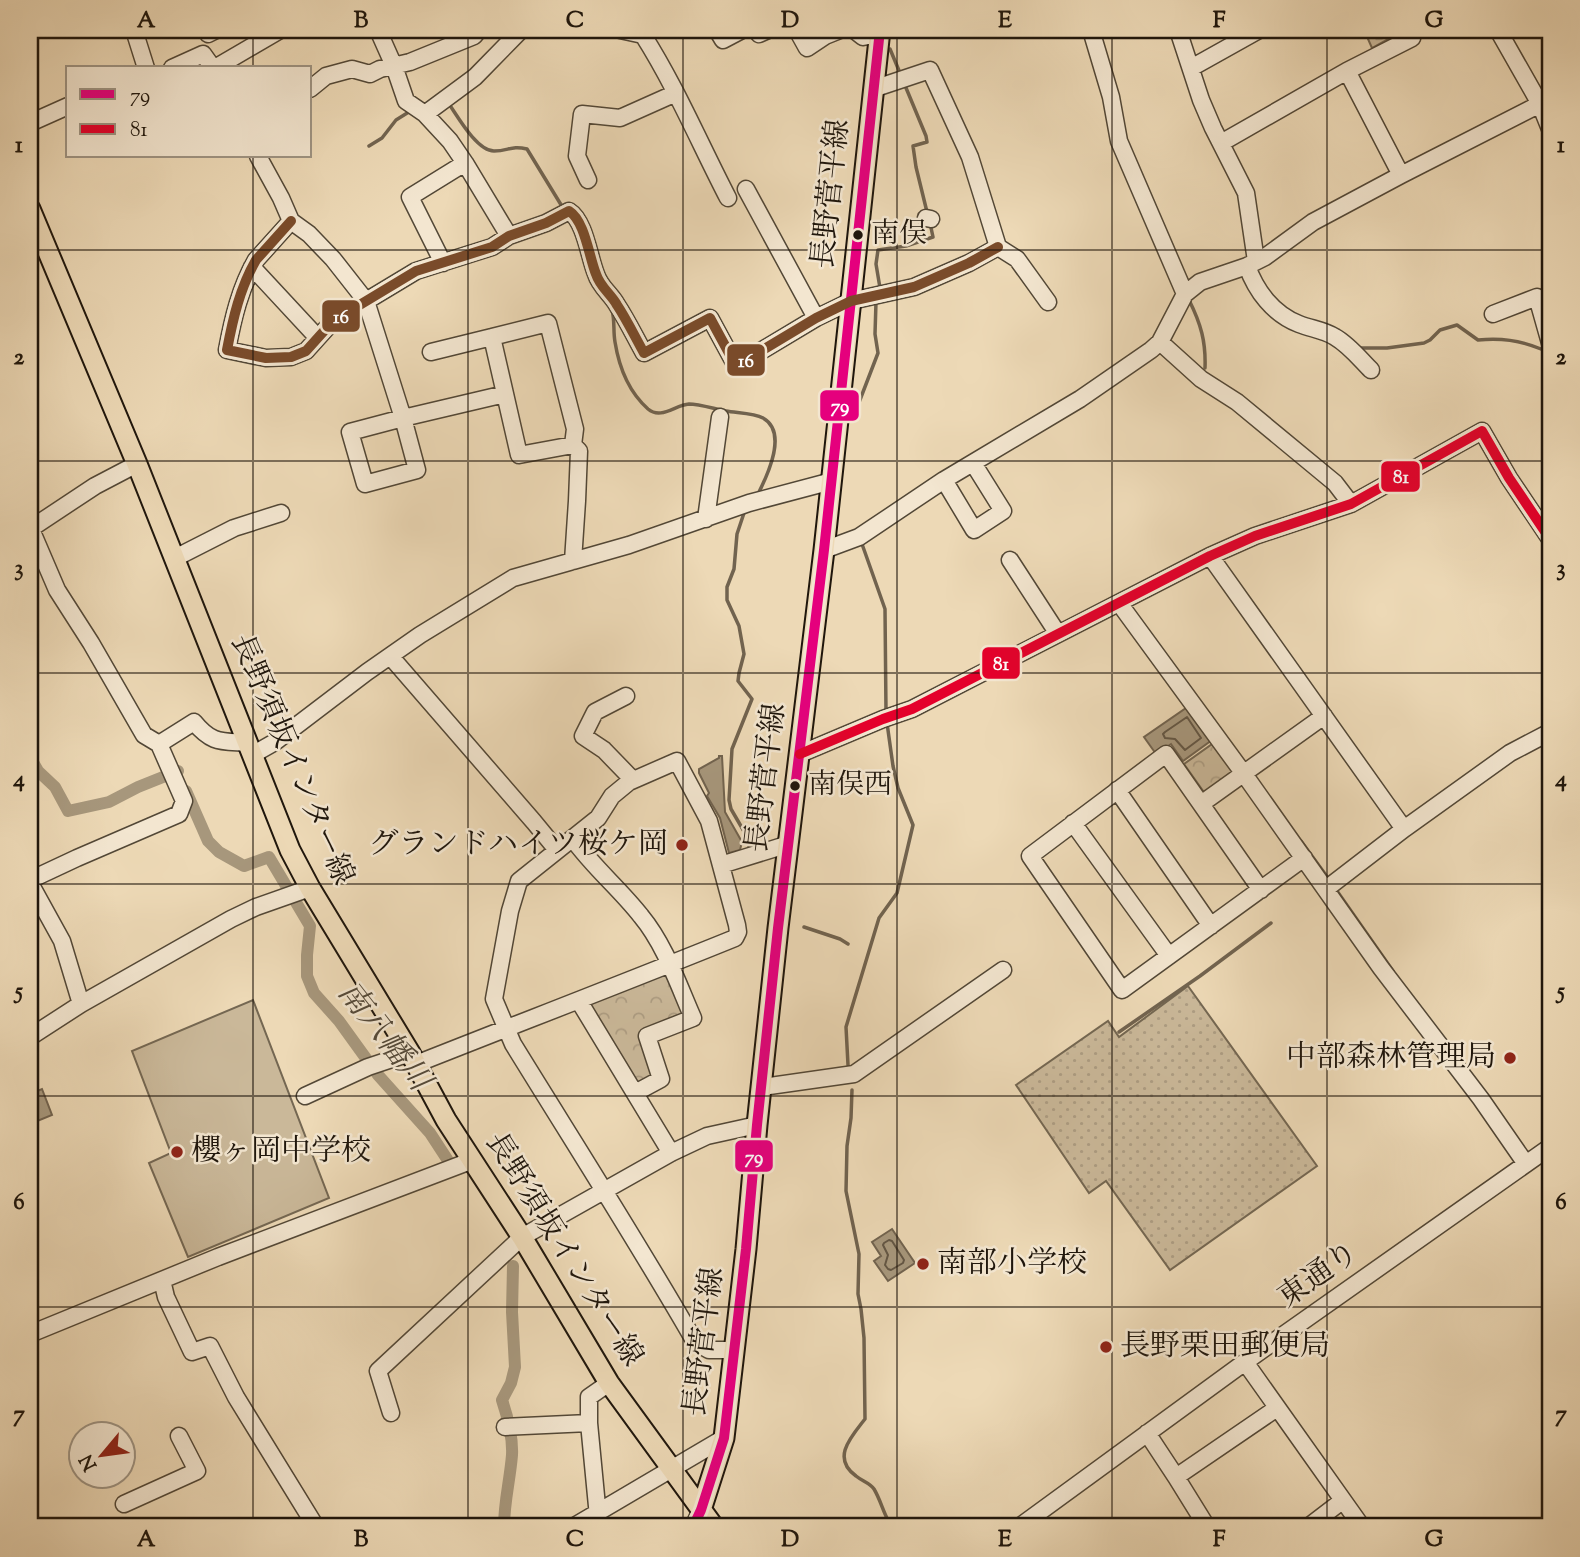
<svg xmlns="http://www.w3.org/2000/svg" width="1580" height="1557" viewBox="0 0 1580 1557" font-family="'Sorts Mill Goudy','Noto Serif JP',serif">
<defs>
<pattern id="grass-dots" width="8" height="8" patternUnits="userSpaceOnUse" patternTransform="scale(1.75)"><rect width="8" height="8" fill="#cab899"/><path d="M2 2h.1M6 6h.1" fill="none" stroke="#ad9d83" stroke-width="1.8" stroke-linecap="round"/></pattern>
<pattern id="cemetery-stones" width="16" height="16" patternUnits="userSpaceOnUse" patternTransform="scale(1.75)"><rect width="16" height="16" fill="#cab899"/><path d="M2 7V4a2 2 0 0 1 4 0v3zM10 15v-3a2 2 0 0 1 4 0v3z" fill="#ad9d83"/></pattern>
<pattern id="park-crowns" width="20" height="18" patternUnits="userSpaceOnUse" patternTransform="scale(1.75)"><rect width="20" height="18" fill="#cab899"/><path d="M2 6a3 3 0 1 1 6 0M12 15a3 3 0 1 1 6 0" fill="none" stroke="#ad9d83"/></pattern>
</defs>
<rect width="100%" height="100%" fill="#edd9b6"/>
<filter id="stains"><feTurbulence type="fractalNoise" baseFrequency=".00286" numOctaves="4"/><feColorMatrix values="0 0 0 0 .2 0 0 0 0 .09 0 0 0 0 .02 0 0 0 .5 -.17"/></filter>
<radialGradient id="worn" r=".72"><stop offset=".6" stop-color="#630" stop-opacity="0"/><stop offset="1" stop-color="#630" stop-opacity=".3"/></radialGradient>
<path fill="url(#grass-dots)" stroke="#746752" stroke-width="2" d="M 1188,986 L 1317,1166 L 1170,1270 L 1106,1181 L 1089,1193 L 1016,1085 L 1108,1021 L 1119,1037 Z"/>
<path fill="url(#cemetery-stones)" stroke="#746752" stroke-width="2" d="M 1364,30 L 1404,30 L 1372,48 Z"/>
<path fill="url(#park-crowns)" stroke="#746752" stroke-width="2" d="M 1215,742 L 1237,773 L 1206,795 L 1184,764 Z
M 668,971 L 687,1014 L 640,1032 L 656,1075 L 635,1087 L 586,1004 Z"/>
<path fill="#cab899" stroke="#746752" stroke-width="2" d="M 253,1000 L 329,1198 L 188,1257 L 149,1163 L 171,1153 L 132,1051 Z"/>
<path fill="#a7977c" stroke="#71634f" stroke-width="2" d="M 1189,706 L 1212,740 L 1183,761 L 1171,744 L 1156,754 L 1144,737 Z
M 719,756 L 722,756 L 725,812 L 742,842 L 740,850 L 729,853 L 720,818 L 707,796 L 709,793 L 699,773 L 699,769 L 719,758 Z
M 42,1089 L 52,1115 L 30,1124 L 30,1094 Z
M 892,1229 L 915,1263 L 888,1281 L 874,1261 L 881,1256 L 872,1242 Z"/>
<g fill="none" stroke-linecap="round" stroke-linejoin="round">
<path stroke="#635644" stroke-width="2" d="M 1187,717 L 1201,738 L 1185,750 L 1175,739 L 1165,738 L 1163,734 L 1165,732 Z
M 889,1240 L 892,1241 L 904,1260 L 903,1263 L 891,1270 L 888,1269 L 885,1265 L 888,1255 L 883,1245 L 884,1243 Z"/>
<path stroke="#71634f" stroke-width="3.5" d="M 890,49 L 900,73
M 904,83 L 926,136 L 927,142 L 913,146 L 916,167 L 927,212
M 449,104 C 458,117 477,151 494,151 C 509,151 511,145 527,149 L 563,208
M 369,146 L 382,138 L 396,120 L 412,110
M 880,288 L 876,264 L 878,250 L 906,246 L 933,237 L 930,223
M 1189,300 C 1201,324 1206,342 1205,368
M 612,310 C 615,321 613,331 615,342 C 619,367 629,392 648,409 C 661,420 675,405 689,404 C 699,404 715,409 726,411 C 737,413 754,413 763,418 C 788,432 768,474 759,492
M 1357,348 L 1387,348 L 1424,343 L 1430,340 L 1440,330 L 1457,325 L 1478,340 C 1501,338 1519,340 1541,349
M 858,405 L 878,353 L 875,334 L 876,302
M 744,513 L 737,534 L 734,569 L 727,587 L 727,600 L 739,626 L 744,654 L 739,673 L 738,681 L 752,699 L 732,749 L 729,800 L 731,809 L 749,840 L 749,846
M 862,544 L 885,609 L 886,712
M 1301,841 L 1328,878
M 1337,891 L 1393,971
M 804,927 L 840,939 L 848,944
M 1119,1032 L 1200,976 L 1271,923
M 848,1065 L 846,1027 L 879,918 L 897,893 L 913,825 L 898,788 L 893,766 L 887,723
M 852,1090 L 851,1118 L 847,1146 L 846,1191 L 859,1254 L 858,1294 L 861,1309 L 864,1338 L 865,1419 C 851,1437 831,1458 856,1476 C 862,1481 870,1483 874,1489 C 880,1499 883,1511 888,1520 L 885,1527"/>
<path stroke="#a7977c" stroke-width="12" d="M 30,704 C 34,711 32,721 30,728
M 30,757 L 38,771 L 55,787 L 68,811 L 109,802 L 138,787 L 178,771
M 186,791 L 208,841 L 219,852 L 244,866 L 269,857 L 310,926 L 307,955 L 307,976 L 314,993 L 339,1021 L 378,1075 L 430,1133 L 447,1159
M 504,1527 C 504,1502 510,1480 512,1455 C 513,1436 508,1418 502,1400 L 511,1383 L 515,1367 L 512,1312 L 513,1266"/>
<g stroke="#524736" stroke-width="19">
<path id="minor" d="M 134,30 L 146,68
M 378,30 L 394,66 L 406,101 L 425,114 L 450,141 L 465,163 L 509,236
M 620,30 L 643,35 L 644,30
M 717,30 L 723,40 L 742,30
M 756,30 L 759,34 L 768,30
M 797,30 L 807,48 L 825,36 L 840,30
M 854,30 L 863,37 L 879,34
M 1091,30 L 1111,97 L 1119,141 L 1185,294
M 1178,30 L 1201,100 L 1213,128 L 1246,193 L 1256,261
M 1498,30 L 1540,104 L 1550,129
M 208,34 L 216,30
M 643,35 C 676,87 700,144 728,198
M 172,68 L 203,54 L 213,68
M 215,68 L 280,30
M 1191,68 L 1259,30
M 1347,71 L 1401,175
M 310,89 L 326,76 L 352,69 L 370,74 L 380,69 L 410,62 L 474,36 L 479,30
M 873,89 L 930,70 L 970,157 L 998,247 L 1017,259 L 1048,302
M 425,114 L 475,77 L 521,30
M 30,123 L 68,106
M 1221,143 L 1347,71 L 1412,38
M 258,156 L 281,198 L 291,221 L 309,234 L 333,259 L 366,301 L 403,418 L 505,394
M 588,180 L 577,156 L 582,114 L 620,118 L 676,93
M 746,189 L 816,318
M 926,218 L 931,219
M 291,221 L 256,260 C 240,288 233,318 227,350 L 266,358 L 291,357 L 306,351 L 333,321 L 416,271 L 492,247 L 509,236 L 546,223 L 569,211 C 585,221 589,257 596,274 C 600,287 611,294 617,305 C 627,320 635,337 644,353 L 710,318 L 736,366 L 816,318 L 851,301 L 914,287 L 969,263 L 998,247
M 443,263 L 410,197 L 465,163
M 1247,266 C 1256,291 1273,314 1299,324 C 1312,329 1324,330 1335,337 C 1349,345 1360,359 1371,370
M 252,267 L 317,337
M 1493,314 L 1537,297 L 1550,343
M 1160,342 L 1201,379 L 1237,402 L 1335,483 L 1351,504
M 431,352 L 492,337
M 403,418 L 417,470 L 365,484 L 350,432 Z
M 944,480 L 974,530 L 1003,511 L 973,463
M 706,519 L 720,417
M 30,527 L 57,590 L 91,643 L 144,735 L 159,744
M 30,529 L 95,486 L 137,464
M 824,550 L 859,537 L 944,480 L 1080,399 L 1151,350 L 1160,342 L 1185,294 L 1200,282 L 1247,266 L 1265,257 L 1313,222 L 1401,175 L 1550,99
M 1210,556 L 1404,829
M 175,558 L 234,528 L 281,513
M 1010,560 L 1058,634
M 573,561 L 577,501 L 579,451 L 573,445 L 519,455 L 492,337 L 548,323 L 575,429 L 573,445
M 1119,603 L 1244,774 L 1381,968 L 1481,1099 L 1526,1164
M 391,657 L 534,822 L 557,850
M 626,696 L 595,712 L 583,736 L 604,750 L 633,780
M 800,754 L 883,719 L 912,709 L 1210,556 L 1255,536 L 1351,504 L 1482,431 L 1509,478 L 1550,539
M 252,755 L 275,742 L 367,672 L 420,635 L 513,578 L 629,545 L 749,503 L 832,481
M 1117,790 L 1211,926
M 1201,804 L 1324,716
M 1073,823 L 1169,956
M 573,839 C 593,867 620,889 641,916 C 665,945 678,984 693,1018 L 647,1036 L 661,1079 L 635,1093
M 721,865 L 789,844
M 30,880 L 77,858 L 179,814 L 184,801 L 159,744 L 194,722 C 212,744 221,741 247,743
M 30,883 L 62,941 L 81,1004
M 1326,889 L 1404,829 L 1510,753 L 1550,732
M 1261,890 L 1166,754 L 1030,856 L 1122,990 L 1304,858
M 579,1001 L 671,1153
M 30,1037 L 81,1004 L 231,919 L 256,907 L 310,888
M 416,1064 C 522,1022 629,981 735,938 L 738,932 L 737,925 L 709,821 L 677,761 L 629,782 L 612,796 L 598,818 L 519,881 L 510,911 L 494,999 L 513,1044 C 574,1143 637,1241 695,1342 L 709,1350 L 734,1350
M 762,1087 L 854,1074 L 1003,970
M 305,1096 L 368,1067 L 410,1053
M 162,1280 L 166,1297 L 192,1352 L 210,1346 L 236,1397 L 316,1527
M 30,1334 L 218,1257 L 473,1160
M 1245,1362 L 1362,1527
M 391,1413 L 378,1371 L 522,1237 L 671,1153 L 707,1136 L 757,1125
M 505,1427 L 589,1423
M 1147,1433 L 1176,1477
M 124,1504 L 197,1471 L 179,1436
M 573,1527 L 724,1438
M 599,1527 L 589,1423 L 589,1397 L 609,1383
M 693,1527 L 701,1510
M 1019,1527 L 1245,1362 L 1550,1147
M 1207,1527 L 1176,1477 L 1277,1408
M 1308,1527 L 1342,1501"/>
</g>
<g stroke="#1f160c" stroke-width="23">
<path id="major" d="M 30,209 L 137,464 L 290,850 L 310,888 L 410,1053 L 446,1120 L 522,1237 L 609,1383 L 714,1527
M 701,1510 L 724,1438 L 746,1249 L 757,1125 L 778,928 L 824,550 L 880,30"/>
</g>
<use href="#minor" stroke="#f3e6d0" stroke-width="16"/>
<use href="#major" stroke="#edd9b6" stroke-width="19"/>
<g stroke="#f3e6d0" stroke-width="16">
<path id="bus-1" d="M 693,1527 L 701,1510 L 724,1438 L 746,1249 L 757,1125 L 778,928 L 824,550 L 880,30"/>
</g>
<g stroke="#f3e6d0" stroke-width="16">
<path id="bus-2" d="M 800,754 L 883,719 L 912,709 L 1210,556 L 1255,536 L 1351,504 L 1482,431 L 1509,478 L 1550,539"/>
</g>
<g stroke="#f3e6d0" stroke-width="16">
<path id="bus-3" d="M 291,221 L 256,260 C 240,288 233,318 227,350 L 266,358 L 291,357 L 306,351 L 333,321 L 416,271 L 492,247 L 509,236 L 546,223 L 569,211 C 585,221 589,257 596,274 C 600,287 611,294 617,305 C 627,320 635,337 644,353 L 710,318 L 736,366 L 816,318 L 851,301 L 914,287 L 969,263 L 998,247"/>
</g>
<use href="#bus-1" stroke="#e5007d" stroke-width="10"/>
<use href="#bus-2" stroke="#e4002b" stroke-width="10"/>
<use href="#bus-3" stroke="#7a4b2a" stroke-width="10"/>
</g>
<path fill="none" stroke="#1f160c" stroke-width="2" stroke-opacity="0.55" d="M 253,30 L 253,68M 468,30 L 468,1527M 683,30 L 683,1527M 897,30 L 897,1527M 1112,30 L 1112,1527M 1327,30 L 1327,1527M 253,156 L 253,1527M 30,250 L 1550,250M 30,461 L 1550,461M 30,673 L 1550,673M 30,884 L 1550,884M 30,1096 L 1550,1096M 30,1307 L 1550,1307"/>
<g fill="#1f160c" stroke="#f3e6d0" stroke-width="2.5">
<circle cx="858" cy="235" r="6"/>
<circle cx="795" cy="786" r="6"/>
</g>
<g fill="#8f2418" stroke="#f3e6d0" stroke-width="2.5">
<circle cx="682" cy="845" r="7"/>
<circle cx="1510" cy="1058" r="7"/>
<circle cx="177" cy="1152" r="7"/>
<circle cx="923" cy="1264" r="7"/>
<circle cx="1106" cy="1347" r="7"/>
</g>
<g text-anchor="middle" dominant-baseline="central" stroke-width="5" stroke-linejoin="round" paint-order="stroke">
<g font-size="28" fill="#1f160c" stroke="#f3e6d0" text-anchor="start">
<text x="871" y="235">南俣</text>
<text x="808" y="786">南俣西</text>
</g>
<g font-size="30" fill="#1f160c" stroke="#f3e6d0">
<text transform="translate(832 194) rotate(-84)">長野菅平線</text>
<text transform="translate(291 760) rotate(67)">長野須坂インター線</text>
<text transform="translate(767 778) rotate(-83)">長野菅平線</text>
<text transform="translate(563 1250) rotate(58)">長野須坂インター線</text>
<text transform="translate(1319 1276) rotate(-35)">東通り</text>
<text transform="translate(705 1342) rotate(-83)">長野菅平線</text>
</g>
<g font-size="30" fill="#1f160c" stroke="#f3e6d0" text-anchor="start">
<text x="668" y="845" text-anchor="end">グランドハイツ桜ケ岡</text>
<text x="1496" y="1058" text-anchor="end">中部森林管理局</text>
<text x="191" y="1152">櫻ヶ岡中学校</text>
<text x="937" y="1264">南部小学校</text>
<text x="1120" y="1347">長野栗田郵便局</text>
</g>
<g font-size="32" font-style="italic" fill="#554a39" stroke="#f3e6d0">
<text transform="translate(383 1037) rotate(52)">南八幡川</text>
</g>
</g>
<g stroke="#f3e6d0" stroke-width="2.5">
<rect x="321" y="299" width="40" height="34" rx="7" fill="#7a4b2a"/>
<rect x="726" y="343" width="40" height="34" rx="7" fill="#7a4b2a"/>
<rect x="819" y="389" width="41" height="33" rx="7" fill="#e5007d"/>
<rect x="1380" y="460" width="41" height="33" rx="7" fill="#e4002b"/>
<rect x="981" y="646" width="40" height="34" rx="7" fill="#e4002b"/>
<rect x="734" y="1139" width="40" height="34" rx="7" fill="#e5007d"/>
</g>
<g font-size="19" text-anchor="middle" font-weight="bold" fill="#fff">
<text x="341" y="323">16</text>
<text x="746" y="367">16</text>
<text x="840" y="412">79</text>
<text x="1401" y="483">81</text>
<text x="1001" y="670">81</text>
<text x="754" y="1163">79</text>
</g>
<rect width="1580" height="1557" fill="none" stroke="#edd9b6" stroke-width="77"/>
<rect x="66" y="66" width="245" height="91" fill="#f3e6d0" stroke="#9e9382" stroke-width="2"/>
<rect x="80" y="89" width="35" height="10" fill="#e5007d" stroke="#9e9382" stroke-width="2"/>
<text x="130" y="102" font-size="21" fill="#1f160c">79</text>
<rect x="80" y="124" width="35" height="10" fill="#e4002b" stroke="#9e9382" stroke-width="2"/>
<text x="130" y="136" font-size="21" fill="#1f160c">81</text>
<g transform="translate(102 1455) rotate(241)"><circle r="33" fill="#f3e6d0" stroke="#9e9382" stroke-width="2"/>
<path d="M0-5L12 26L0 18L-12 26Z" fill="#8f2418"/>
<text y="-10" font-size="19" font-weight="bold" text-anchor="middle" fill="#1f160c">N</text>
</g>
<rect x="38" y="38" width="1504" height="1480" fill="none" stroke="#1f160c" stroke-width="2.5"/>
<g font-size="23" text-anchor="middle" font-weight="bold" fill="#1f160c">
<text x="146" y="27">A</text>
<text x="361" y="27">B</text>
<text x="575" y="27">C</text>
<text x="790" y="27">D</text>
<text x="1005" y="27">E</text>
<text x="1219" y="27">F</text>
<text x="1434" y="27">G</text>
<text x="19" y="152">1</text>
<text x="1561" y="152">1</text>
<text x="19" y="364">2</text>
<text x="1561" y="364">2</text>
<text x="19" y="575">3</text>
<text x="1561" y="575">3</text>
<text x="19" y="786">4</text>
<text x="1561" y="786">4</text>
<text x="19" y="998">5</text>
<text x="1561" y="998">5</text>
<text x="19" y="1209">6</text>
<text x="1561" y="1209">6</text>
<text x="19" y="1421">7</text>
<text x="1561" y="1421">7</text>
<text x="146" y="1546">A</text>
<text x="361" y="1546">B</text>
<text x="575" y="1546">C</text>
<text x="790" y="1546">D</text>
<text x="1005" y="1546">E</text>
<text x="1219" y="1546">F</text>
<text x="1434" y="1546">G</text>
</g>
<rect width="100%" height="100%" filter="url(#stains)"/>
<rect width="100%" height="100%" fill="url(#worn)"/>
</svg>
